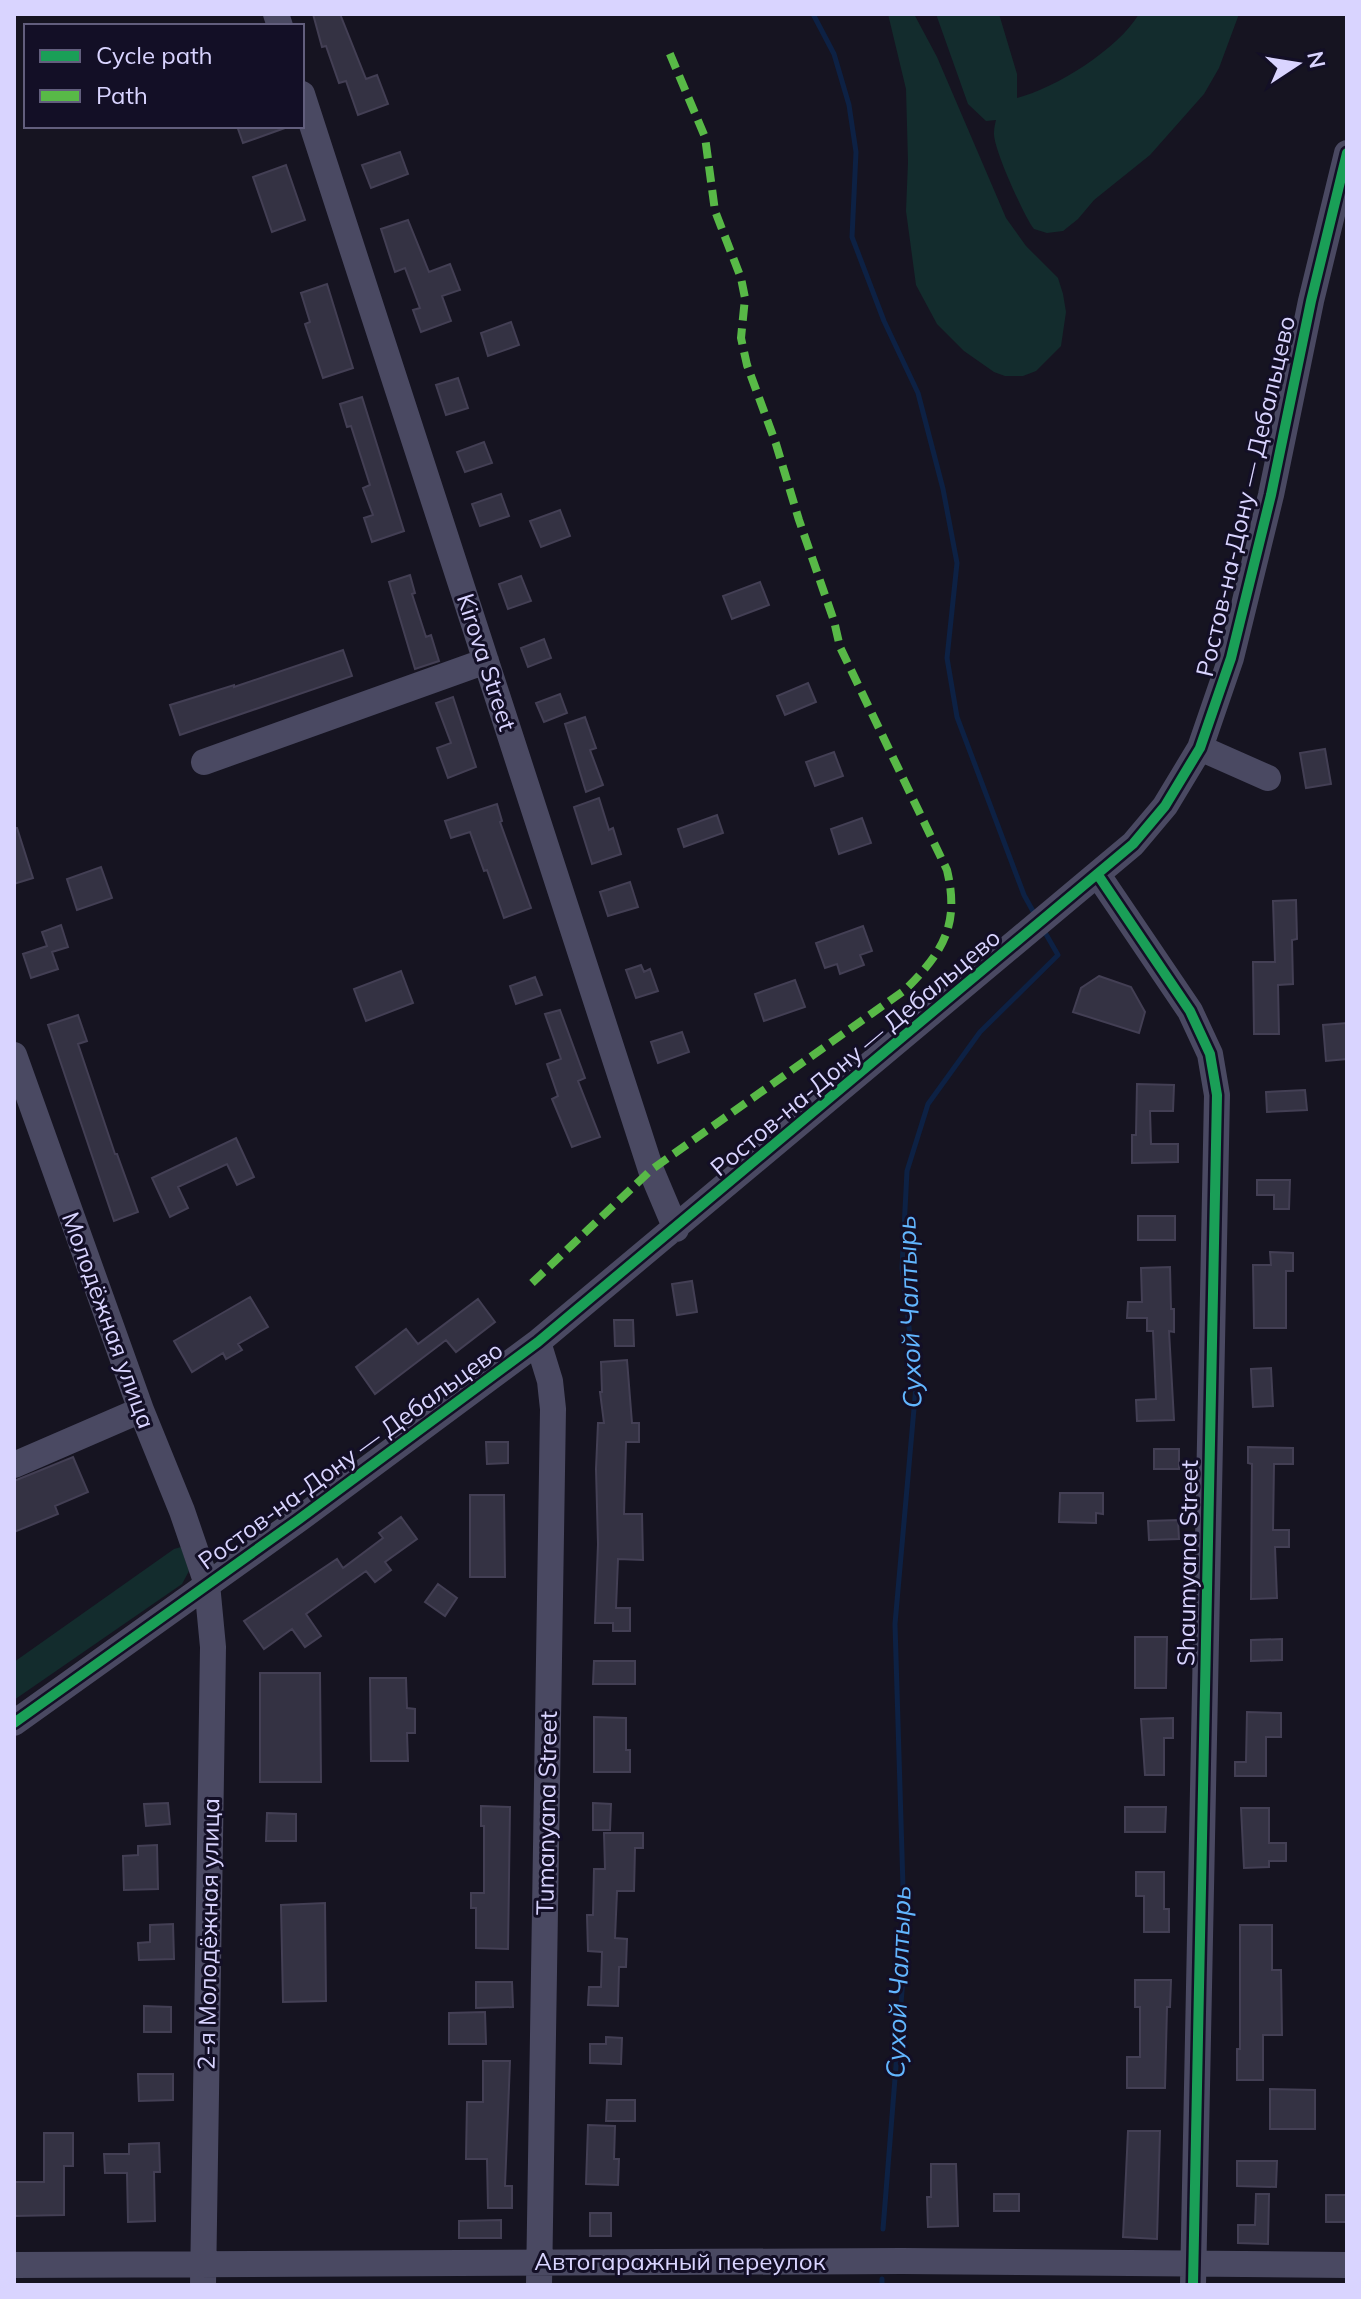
<svg xmlns="http://www.w3.org/2000/svg" width="1361" height="2299" viewBox="0 0 1361 2299" font-family="Mulish,sans-serif">
<rect width="100%" height="100%" fill="#161421"/>
<path fill="#132c2d" d="M 888,14 L 914,14 L 937,57 L 1006,218 L 1026,246 L 1058,278 L 1063,294 L 1066,312 L 1061,346 L 1036,371 L 1023,376 L 1005,376 L 994,372 L 964,351 L 937,324 L 916,285 L 906,211 L 908,162 L 906,89 Z
M 936,14 L 999,14 L 1017,74 L 1017,98 C 1056,88 1118,49 1139,14 L 1239,14 L 1219,68 L 1204,94 L 1150,155 L 1094,200 L 1078,219 L 1063,231 L 1047,233 L 1034,229 C 1024,216 993,148 994,133 C 994,128 995,124 996,120 L 986,121 L 968,104 Z
M 181,1547 L 189,1571 L 182,1584 L 14,1700 L 14,1662 L 174,1549 Z"/>
<g fill="none" stroke-linecap="round" stroke-linejoin="round">
<path stroke="#0d2144" stroke-width="5" d="M 813,14 L 834,54 L 849,105 L 856,152 L 852,237 L 884,321 L 918,393 L 943,489 L 957,563 L 947,658 L 957,717 L 1024,895 L 1034,913
M 883,2229 L 905,1953 L 895,1624 L 916,1386 L 902,1268 L 907,1171 L 928,1104 L 980,1032 L 1058,955 L 1043,929
M 882,2285 L 882,2279"/>
</g>
<path fill="#343243" stroke="#433f54" stroke-width="2" d="M 313,14 L 340,14 L 366,79 L 377,75 L 388,104 L 358,115 L 346,81 L 339,83 L 326,46 L 322,47 Z
M 237,126 L 285,126 L 285,128 L 243,143 Z
M 400,152 L 408,174 L 371,188 L 362,165 Z
M 286,165 L 305,220 L 272,232 L 253,177 Z
M 408,220 L 429,272 L 450,264 L 460,290 L 442,296 L 451,321 L 421,332 L 413,310 L 420,308 L 405,268 L 395,272 L 381,229 Z
M 327,284 L 353,368 L 323,378 L 305,324 L 310,322 L 301,293 Z
M 511,322 L 519,345 L 488,356 L 481,333 Z
M 458,378 L 468,408 L 446,415 L 436,385 Z
M 362,397 L 404,531 L 372,542 L 364,518 L 373,515 L 363,488 L 370,485 L 351,426 L 347,427 L 340,404 Z
M 484,442 L 492,463 L 465,472 L 457,452 Z
M 501,494 L 509,516 L 480,526 L 472,504 Z
M 560,510 L 570,536 L 541,547 L 530,521 Z
M 410,575 L 415,593 L 412,594 L 426,637 L 431,635 L 439,661 L 415,669 L 389,582 Z
M 521,576 L 531,601 L 508,609 L 499,584 Z
M 760,582 L 769,605 L 732,619 L 723,596 Z
M 544,639 L 551,658 L 528,667 L 521,648 Z
M 343,650 L 352,676 L 180,735 L 170,705 L 234,685 L 234,687 Z
M 808,683 L 816,702 L 785,715 L 777,696 Z
M 560,694 L 567,713 L 544,722 L 536,703 Z
M 453,697 L 476,767 L 448,778 L 437,748 L 451,743 L 436,703 Z
M 585,717 L 596,748 L 590,750 L 603,785 L 586,792 L 565,724 Z
M 1325,749 L 1331,784 L 1306,788 L 1300,753 Z
M 834,752 L 843,776 L 815,786 L 806,762 Z
M 599,798 L 609,830 L 613,828 L 621,854 L 592,864 L 574,807 Z
M 497,804 L 502,821 L 500,822 L 531,908 L 504,918 L 487,870 L 484,871 L 470,832 L 451,838 L 445,821 Z
M 717,815 L 723,833 L 684,847 L 678,829 Z
M 862,818 L 871,843 L 839,854 L 831,829 Z
M 14,828 L 17,828 L 33,878 L 14,884 Z
M 101,867 L 112,898 L 77,910 L 67,879 Z
M 630,882 L 638,907 L 608,916 L 600,892 Z
M 1296,900 L 1297,939 L 1292,940 L 1293,984 L 1278,985 L 1279,1034 L 1254,1034 L 1253,962 L 1275,962 L 1273,901 Z
M 61,925 L 68,947 L 52,952 L 58,969 L 31,978 L 23,954 L 47,946 L 42,932 Z
M 863,926 L 872,951 L 860,955 L 864,965 L 840,974 L 837,964 L 825,968 L 816,943 Z
M 641,965 L 644,972 L 650,969 L 658,991 L 636,998 L 626,970 Z
M 401,971 L 413,1003 L 366,1021 L 354,989 Z
M 1099,976 L 1131,987 L 1145,1012 L 1139,1033 L 1073,1012 L 1081,988 Z
M 535,977 L 542,995 L 516,1004 L 510,986 Z
M 795,980 L 805,1007 L 764,1021 L 755,994 Z
M 560,1010 L 585,1078 L 578,1081 L 600,1137 L 572,1147 L 552,1099 L 558,1096 L 547,1064 L 561,1059 L 545,1014 Z
M 78,1015 L 87,1041 L 78,1044 L 115,1154 L 117,1154 L 138,1212 L 114,1221 L 48,1025 Z
M 1347,1023 L 1347,1059 L 1326,1061 L 1323,1025 Z
M 682,1032 L 689,1052 L 658,1063 L 651,1042 Z
M 1137,1084 L 1174,1085 L 1173,1111 L 1150,1111 L 1151,1144 L 1178,1144 L 1178,1162 L 1132,1163 L 1132,1135 L 1136,1135 Z
M 1305,1090 L 1307,1110 L 1267,1112 L 1266,1092 Z
M 236,1138 L 254,1177 L 237,1185 L 227,1164 L 178,1187 L 188,1208 L 170,1217 L 152,1178 Z
M 1257,1180 L 1290,1180 L 1289,1209 L 1274,1209 L 1274,1195 L 1257,1195 Z
M 1138,1216 L 1175,1216 L 1175,1240 L 1138,1240 Z
M 1270,1252 L 1293,1253 L 1293,1271 L 1286,1271 L 1286,1328 L 1254,1328 L 1253,1265 L 1271,1265 Z
M 1170,1267 L 1171,1309 L 1174,1309 L 1174,1332 L 1169,1331 L 1174,1420 L 1137,1421 L 1136,1400 L 1156,1399 L 1153,1331 L 1147,1331 L 1147,1318 L 1127,1318 L 1128,1302 L 1142,1302 L 1141,1268 Z
M 692,1281 L 697,1312 L 677,1315 L 672,1284 Z
M 250,1297 L 268,1327 L 238,1344 L 242,1350 L 226,1359 L 223,1353 L 192,1372 L 174,1341 Z
M 478,1299 L 495,1322 L 456,1352 L 446,1340 L 375,1394 L 356,1367 L 406,1329 L 418,1344 Z
M 614,1320 L 633,1320 L 634,1346 L 615,1346 Z
M 627,1360 L 632,1423 L 639,1423 L 639,1442 L 626,1442 L 624,1514 L 642,1514 L 643,1560 L 618,1559 L 616,1608 L 630,1608 L 630,1631 L 613,1631 L 613,1623 L 595,1623 L 598,1544 L 596,1469 L 598,1423 L 604,1423 L 600,1392 L 602,1392 L 601,1362 Z
M 1271,1368 L 1273,1406 L 1253,1407 L 1251,1369 Z
M 486,1442 L 508,1442 L 508,1463 L 487,1464 Z
M 1248,1447 L 1293,1448 L 1293,1464 L 1274,1464 L 1273,1530 L 1289,1530 L 1289,1547 L 1275,1547 L 1277,1598 L 1251,1599 L 1252,1464 L 1248,1463 Z
M 1154,1449 L 1179,1449 L 1179,1469 L 1154,1469 Z
M 73,1457 L 88,1492 L 55,1506 L 58,1514 L 14,1532 L 14,1481 Z
M 1060,1493 L 1103,1493 L 1103,1514 L 1096,1513 L 1096,1523 L 1059,1522 Z
M 470,1495 L 504,1495 L 505,1577 L 470,1577 Z
M 401,1517 L 417,1539 L 385,1562 L 391,1570 L 375,1582 L 366,1571 L 306,1614 L 321,1636 L 305,1647 L 292,1629 L 264,1649 L 244,1621 L 337,1559 L 343,1568 L 383,1538 L 379,1533 Z
M 1178,1520 L 1179,1539 L 1149,1540 L 1148,1521 Z
M 438,1584 L 457,1598 L 445,1616 L 425,1602 Z
M 1135,1637 L 1167,1637 L 1166,1688 L 1135,1688 Z
M 1282,1639 L 1282,1660 L 1251,1661 L 1251,1640 Z
M 594,1661 L 635,1661 L 635,1684 L 593,1684 Z
M 260,1673 L 320,1673 L 321,1782 L 260,1782 Z
M 370,1678 L 406,1678 L 407,1708 L 415,1709 L 415,1733 L 407,1733 L 408,1761 L 371,1761 Z
M 1247,1712 L 1281,1713 L 1281,1737 L 1266,1737 L 1266,1776 L 1235,1776 L 1235,1762 L 1246,1762 Z
M 594,1717 L 626,1718 L 626,1750 L 630,1750 L 630,1772 L 594,1772 Z
M 1173,1718 L 1173,1738 L 1164,1738 L 1164,1775 L 1145,1775 L 1141,1719 Z
M 168,1803 L 170,1824 L 146,1826 L 144,1804 Z
M 593,1803 L 611,1804 L 610,1830 L 593,1830 Z
M 481,1806 L 510,1807 L 508,1949 L 476,1948 L 476,1908 L 471,1908 L 471,1893 L 484,1893 L 484,1826 L 481,1826 Z
M 1125,1807 L 1166,1807 L 1165,1832 L 1125,1832 Z
M 1241,1808 L 1269,1808 L 1269,1843 L 1286,1843 L 1286,1861 L 1269,1861 L 1269,1867 L 1244,1868 Z
M 267,1813 L 296,1814 L 296,1841 L 266,1841 Z
M 604,1833 L 643,1833 L 643,1848 L 635,1848 L 634,1891 L 617,1891 L 615,1938 L 627,1939 L 626,1967 L 619,1967 L 618,2006 L 588,2005 L 589,1987 L 601,1987 L 602,1952 L 588,1951 L 587,1915 L 593,1915 L 594,1869 L 605,1869 Z
M 157,1845 L 158,1889 L 124,1890 L 123,1856 L 138,1855 L 138,1846 Z
M 1136,1872 L 1164,1872 L 1164,1909 L 1169,1909 L 1169,1932 L 1144,1932 L 1144,1896 L 1136,1896 Z
M 325,1903 L 326,2001 L 283,2002 L 281,1905 Z
M 173,1924 L 174,1959 L 139,1960 L 138,1943 L 150,1942 L 150,1925 Z
M 1240,1925 L 1272,1925 L 1272,1970 L 1281,1970 L 1282,2035 L 1263,2035 L 1263,2080 L 1237,2080 L 1237,2049 L 1240,2049 Z
M 1135,1980 L 1171,1980 L 1170,2007 L 1167,2007 L 1165,2088 L 1127,2088 L 1127,2057 L 1140,2057 L 1140,2007 L 1135,2007 Z
M 476,1982 L 512,1982 L 513,2007 L 476,2008 Z
M 144,2006 L 171,2007 L 171,2032 L 144,2032 Z
M 485,2012 L 486,2044 L 449,2044 L 449,2013 Z
M 606,2037 L 622,2038 L 621,2064 L 590,2063 L 590,2044 L 606,2044 Z
M 483,2061 L 510,2061 L 505,2186 L 512,2186 L 512,2208 L 488,2208 L 487,2159 L 466,2159 L 467,2102 L 483,2102 Z
M 138,2074 L 173,2074 L 173,2100 L 139,2101 Z
M 1270,2089 L 1315,2090 L 1315,2129 L 1270,2129 Z
M 607,2100 L 635,2100 L 635,2121 L 606,2121 Z
M 588,2125 L 615,2126 L 614,2159 L 619,2159 L 618,2185 L 586,2184 Z
M 1128,2131 L 1160,2131 L 1157,2239 L 1123,2237 Z
M 44,2133 L 73,2133 L 73,2166 L 64,2166 L 64,2215 L 14,2216 L 14,2182 L 44,2182 Z
M 159,2143 L 160,2172 L 154,2172 L 155,2221 L 128,2222 L 127,2173 L 105,2173 L 104,2154 L 129,2154 L 129,2144 Z
M 1237,2161 L 1277,2161 L 1276,2187 L 1237,2186 Z
M 931,2164 L 956,2164 L 958,2226 L 928,2227 L 927,2197 L 931,2197 Z
M 994,2194 L 1019,2194 L 1019,2211 L 994,2211 Z
M 1256,2194 L 1269,2194 L 1268,2244 L 1238,2243 L 1238,2225 L 1255,2225 Z
M 1326,2195 L 1347,2195 L 1347,2222 L 1326,2222 Z
M 590,2213 L 611,2213 L 611,2236 L 590,2236 Z
M 501,2220 L 501,2238 L 459,2238 L 459,2221 Z"/>
<g fill="none" stroke-linecap="round" stroke-linejoin="round">
<path stroke="#4a4962" stroke-width="26" d="M 276,14 L 280,26
M 302,94 L 651,1170 L 676,1229
M 1200,748 L 1268,778
M 204,762 L 486,661
M 1098,875 L 1190,1011 L 1210,1054 L 1217,1095 L 1193,2285
M 14,1055 L 141,1410 L 182,1511 L 207,1584 L 213,1647 L 203,2285
M 538,1342 L 550,1381 L 553,1409 L 539,2285
M 14,1465 L 141,1410
M 14,1723 L 298,1520 L 538,1342 L 1133,844 L 1165,806 L 1200,748 L 1231,658 L 1271,495 L 1311,301 L 1347,153
M 14,2265 L 902,2261 L 1347,2265"/>
<path stroke="#58b947" stroke-width="8" stroke-dasharray="16 8" stroke-linecap="butt" d="M 532,1283 L 651,1170 L 905,990 C 943,952 960,925 947,870 L 840,647 L 834,621 L 799,520 L 776,444 L 747,365 L 741,338 L 745,298 L 741,278 L 715,211 L 705,137 L 667,47"/>
<g stroke="#130f26" stroke-width="15">
<path id="cycleway" d="M 1098,875 L 1190,1011 L 1210,1054 L 1217,1095 L 1193,2285
M 14,1723 L 298,1520 L 538,1342 L 1133,844 L 1165,806 L 1200,748 L 1231,658 L 1271,495 L 1311,301 L 1347,153"/>
</g>
<use href="#cycleway" stroke="#1a9f57" stroke-width="10"/>
</g>
<g text-anchor="middle" dominant-baseline="central" stroke-width="6" stroke-linejoin="round" paint-order="stroke">
<g font-size="24" fill="#d9d4ff" stroke="#130f26">
<text transform="translate(1245 496) rotate(-77)">Ростов-на-Дону — Дебальцево</text>
<text transform="translate(487 662) rotate(72)">Kirova Street</text>
<text transform="translate(855 1052) rotate(-40)">Ростов-на-Дону — Дебальцево</text>
<text transform="translate(109 1320) rotate(70)">Молодёжная улица</text>
<text transform="translate(350 1455) rotate(-36)">Ростов-на-Дону — Дебальцево</text>
<text transform="translate(1187 1563) rotate(-89)">Shaumyana Street</text>
<text transform="translate(546 1813) rotate(-89)">Tumanyana Street</text>
<text transform="translate(208 1934) rotate(-89)">2-я Молодёжная улица</text>
<text x="680" y="2261">Автогаражный переулок</text>
</g>
<g font-size="26" font-style="italic" fill="#62b6ff" stroke="#130f26">
<text transform="translate(909 1312) rotate(-92)">Сухой Чалтырь</text>
<text transform="translate(898 1982) rotate(-88)">Сухой Чалтырь</text>
</g>
</g>
<rect width="1361" height="2299" fill="none" stroke="#d9d4ff" stroke-width="32"/>
<rect x="24" y="24" width="280" height="104" fill="#130f26" stroke="#625e7d" stroke-width="2"/>
<rect x="40" y="50" width="40" height="12" fill="#1a9f57" stroke="#625e7d" stroke-width="2"/>
<text x="96" y="64" font-size="24" fill="#d9d4ff">Cycle path</text>
<rect x="40" y="90" width="40" height="12" fill="#58b947" stroke="#625e7d" stroke-width="2"/>
<text x="96" y="104" font-size="24" fill="#d9d4ff">Path</text>
<g transform="translate(1297 64) rotate(78)" stroke="#130f26" stroke-width="6" paint-order="stroke">
<path d="M0-6L14 30L0 20L-14 30Z" fill="#d9d4ff"/>
<text y="-12" font-size="22" font-weight="bold" text-anchor="middle" fill="#d9d4ff">N</text>
</g>
</svg>
